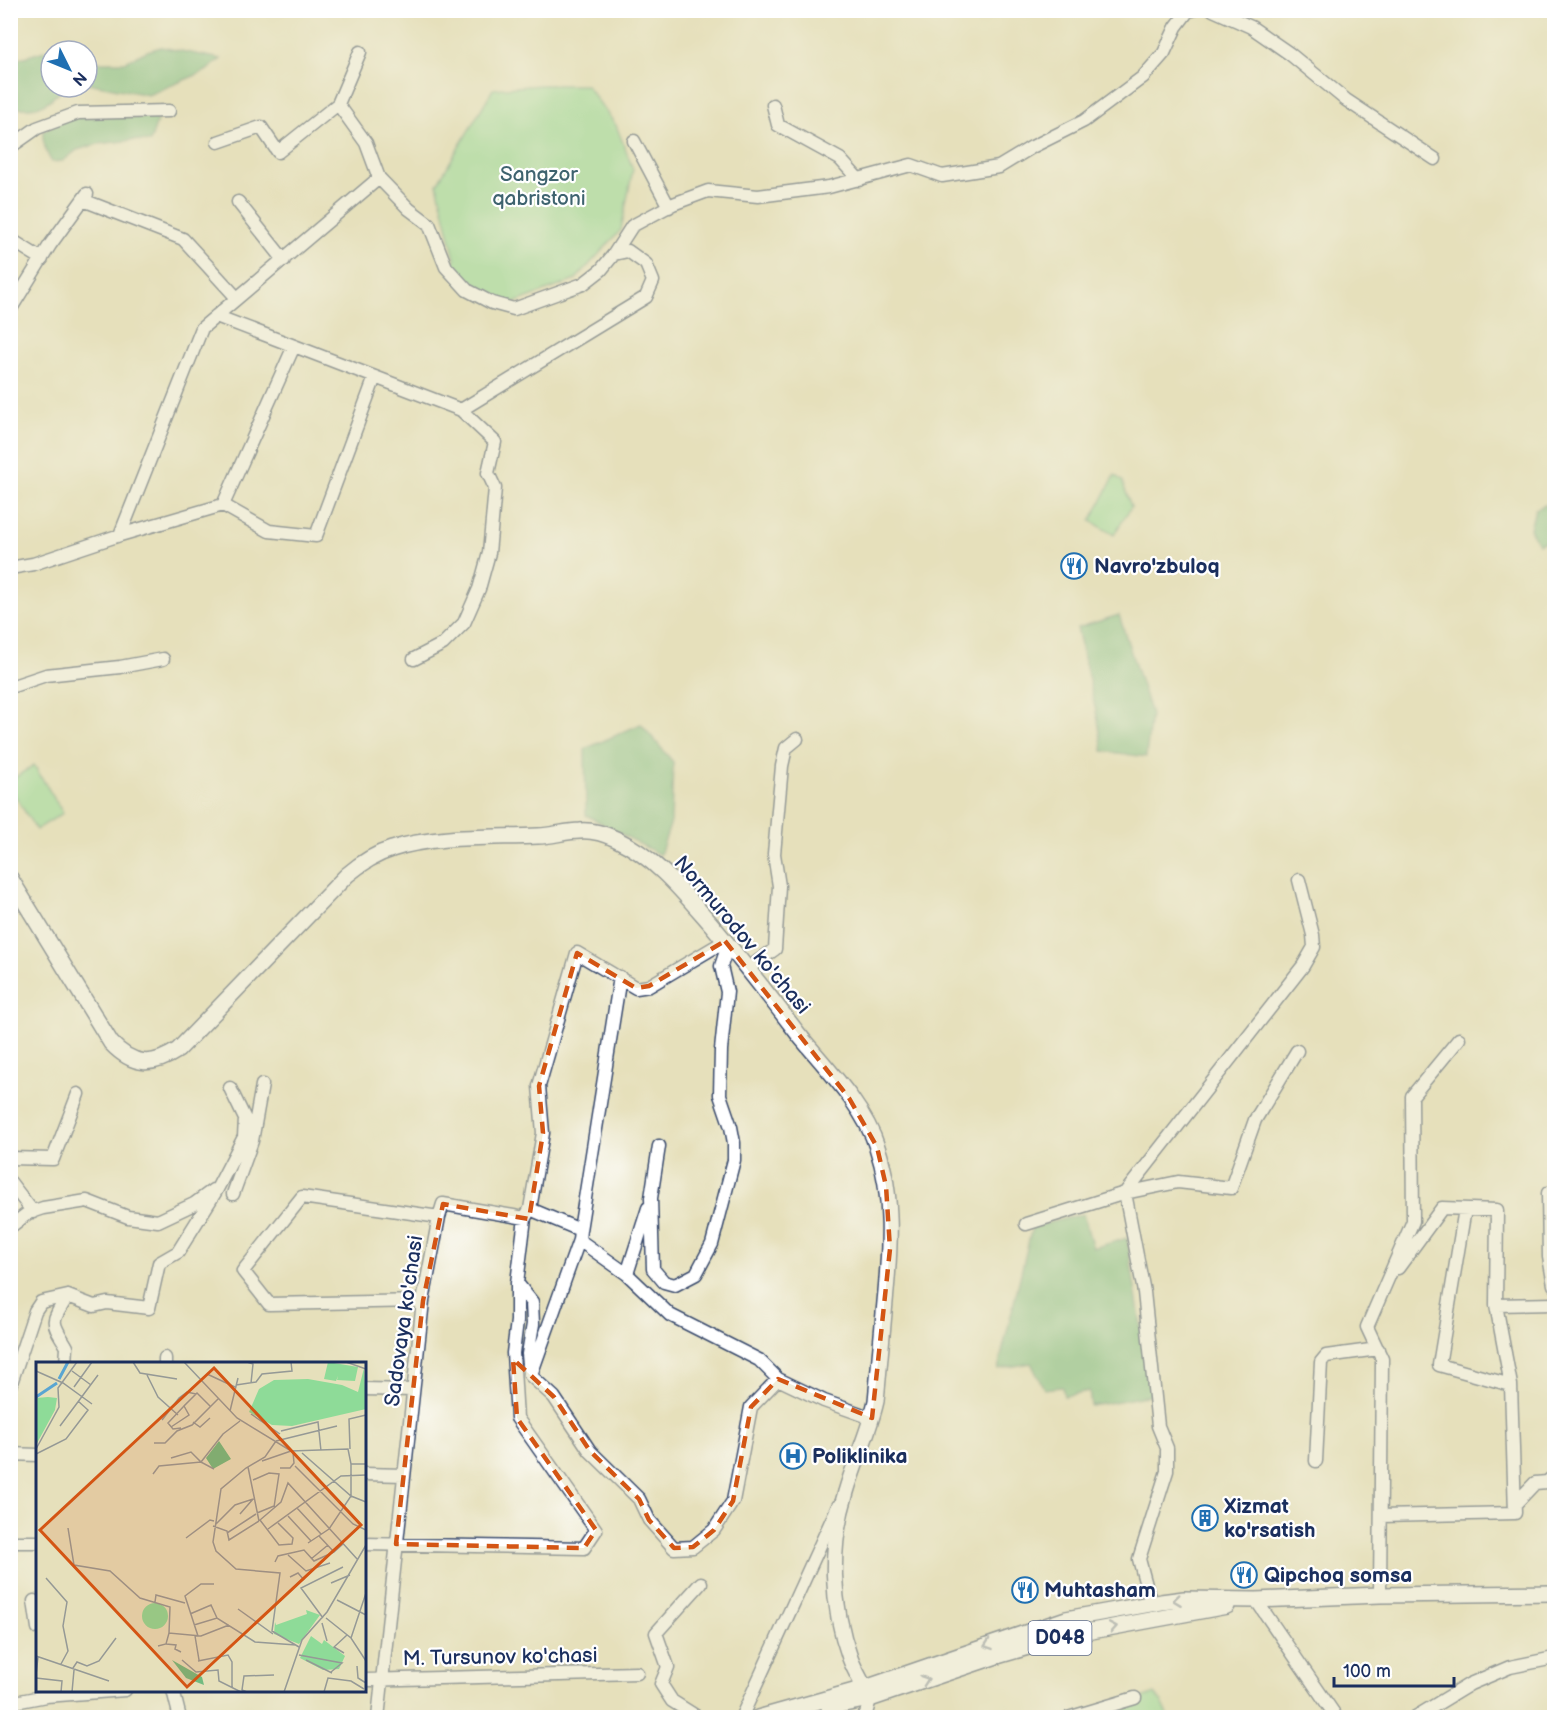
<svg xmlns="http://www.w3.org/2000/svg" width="1565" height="1728" viewBox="0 0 1565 1728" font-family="'Balsamiq Sans',sans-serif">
<rect width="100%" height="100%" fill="#fff"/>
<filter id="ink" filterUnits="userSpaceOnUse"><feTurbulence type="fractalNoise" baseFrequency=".0167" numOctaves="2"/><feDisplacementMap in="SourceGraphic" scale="12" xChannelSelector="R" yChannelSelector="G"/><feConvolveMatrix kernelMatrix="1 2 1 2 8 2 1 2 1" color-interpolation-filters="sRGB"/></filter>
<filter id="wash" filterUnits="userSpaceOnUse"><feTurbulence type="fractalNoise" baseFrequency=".008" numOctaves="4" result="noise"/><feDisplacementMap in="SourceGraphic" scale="24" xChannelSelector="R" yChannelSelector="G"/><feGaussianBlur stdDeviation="1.35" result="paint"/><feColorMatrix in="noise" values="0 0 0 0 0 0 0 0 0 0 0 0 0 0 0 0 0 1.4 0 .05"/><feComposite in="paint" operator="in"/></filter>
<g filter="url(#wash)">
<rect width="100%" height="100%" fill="#e6e0bb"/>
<path fill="#8edb98" stroke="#54857b" stroke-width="1.5" d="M 541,85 L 586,85 L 616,125 L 633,169 L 621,230 L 575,280 L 514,303 L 493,298 L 475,288 L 451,268 L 455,259 L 437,184 L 493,89 Z
M 1115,475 L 1122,481 L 1131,507 L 1114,535 L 1091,521 Z
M 34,765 L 63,813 L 36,830 L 11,789 L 11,780 Z
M 1155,1694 L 1162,1702 L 1169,1717 L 1086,1718 Z"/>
<path fill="#72bb80" stroke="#46756f" stroke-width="1.5" d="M 61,46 L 72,51 L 51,51 L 51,87 L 65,87 C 45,106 38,111 11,107 L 11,61 Z
M 161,47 L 221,59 L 206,71 L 148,95 L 87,83 L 87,60 L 92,62 L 125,62 L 147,51 Z
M 71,117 L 156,117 L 157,122 L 150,142 L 133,140 L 98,144 L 77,150 L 63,161 L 52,162 C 46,154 42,140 43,131 Z
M 1548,504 L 1554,511 L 1554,538 L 1538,544 L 1530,529 L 1535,509 Z
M 1119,615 L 1151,714 L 1146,757 L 1103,751 L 1098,720 L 1077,628 Z
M 641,724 L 673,762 L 671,822 L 660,855 L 586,815 L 585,749 Z
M 1083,1214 L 1093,1248 L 1127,1238 L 1152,1395 L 1091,1406 L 1089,1391 L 1064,1396 L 1062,1387 L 1044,1389 L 1031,1363 L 998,1369 L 1032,1227 Z"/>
</g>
<g filter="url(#ink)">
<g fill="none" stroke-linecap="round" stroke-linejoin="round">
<g stroke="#394a6c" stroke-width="15">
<path id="minor" d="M 1213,10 L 1251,27 L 1290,54 L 1346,100 L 1435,159
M 773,105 L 778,125 L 840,159 L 859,180
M 634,141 L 669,207
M 218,142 L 261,127 L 278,152 L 338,104
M 10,147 L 37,128 L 78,113 L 169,111
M 379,178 L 409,209 L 429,224 L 446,267 L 467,290 L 492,303 L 514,309 L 583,284 L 601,270 L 614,254 L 632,226 L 673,204 L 708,191 L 758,196 L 829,187 L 911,165 L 942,176 L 999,167 L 1032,147 L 1084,121 L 1143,77 L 1164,53 L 1176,27 L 1188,11 L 1193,10
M 83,200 L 183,239 L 237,298
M 238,202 L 284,260
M 10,239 L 42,259
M 10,310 L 50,245 L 87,194
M 216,316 L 461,410 L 495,442 L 488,473 L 495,488 L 489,553 L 479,589 L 464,623 L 443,644 L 414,659
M 461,410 L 646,297 L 653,281 L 646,264 L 628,251 L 614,254
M 223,505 L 269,531 L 316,536 L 375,377
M 120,535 L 202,328 L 379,178 L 366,143 L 338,104 L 360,52
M 10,568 L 33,564 L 120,535 L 223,505 L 294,346
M 10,687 L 46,675 L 120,667 L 163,659
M 747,969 L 775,949 L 779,886 L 774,854 L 782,766 L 786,748 L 797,739
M 659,1146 L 651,1198 L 653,1269 L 664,1282 L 675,1285 L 696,1274 L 712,1244 L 734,1160 L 734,1143 L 731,1127 L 720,1095 L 721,1050 L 727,992 L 721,966 L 728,945
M 10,1158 L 53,1159 L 78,1094
M 10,1182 L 33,1212
M 1548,1193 L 1549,1257 L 1554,1285
M 233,1194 L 252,1141 L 262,1085
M 530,1209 L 543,1133 L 539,1086 L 577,953 L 636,988 L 649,986 L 725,941
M 526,1216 L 530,1209 L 580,1230 L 579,1240 L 627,1274 L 670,1315 L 759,1360 L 778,1379 L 824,1401 L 872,1418
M 1026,1224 L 1125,1193 L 1303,966 L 1314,947 L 1313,935 L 1299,880
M 10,1227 L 28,1213 L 43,1208 L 87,1201 L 128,1217 L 158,1221 L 194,1204 L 213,1190
M 580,1230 L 620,977
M 1398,1268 L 1442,1208 L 1497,1210 L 1496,1305 L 1511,1385
M 627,1274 L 648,1208
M 517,1283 L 532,1302 L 533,1324 L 528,1354 L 530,1375 L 554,1397 L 590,1451 L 639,1499 L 649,1520 L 674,1548 L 693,1547 L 714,1530 L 733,1501 L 751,1407 L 778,1379
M 1496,1305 L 1554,1304
M 66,1364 L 67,1347 C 51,1320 50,1324 68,1296
M 165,1364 L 165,1358
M 532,1372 L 579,1240
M 10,1386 L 35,1311 L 41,1302 L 68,1296 L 94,1306 L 107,1303 L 149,1308 L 159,1263 L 178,1252 L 216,1191 L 244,1137 L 245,1119 L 230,1088
M 364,1389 L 413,1390
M 10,1454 L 38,1455
M 1316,1461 L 1321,1362 L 1326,1356 L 1378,1349
M 364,1474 L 404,1475
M 1515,1504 L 1535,1483 L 1547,1482 L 1554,1476
M 1381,1516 L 1515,1513 L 1511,1385 L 1439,1365 L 1465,1209
M 10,1542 L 38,1542
M 364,1544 L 584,1548 L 596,1530 L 517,1418 L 513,1353 L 517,1321 L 517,1283 L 525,1218 L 443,1204 L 439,1217 L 302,1197 L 243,1271 L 269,1304 L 423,1301
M 1380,1595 L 1382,1359 L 1367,1327 L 1413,1221 L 1412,1096 L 1459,1039
M 1256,1600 L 1337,1718
M 34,1601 L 38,1628
M 1151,1604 L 1139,1559 L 1167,1471 L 1167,1448 L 1158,1426 L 1144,1292 L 1125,1193 L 1178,1182 L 1231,1188 L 1255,1120 L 1297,1051
M 364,1680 L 637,1673
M 173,1690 L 180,1718
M 10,1703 L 46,1696 L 125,1690
M 378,1718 L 423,1301 L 439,1217
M 699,1718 L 672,1701 L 661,1684 L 668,1667 L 656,1633 L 701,1583
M 741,1718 L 838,1506
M 862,1718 L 866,1714 L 870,1699
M 1068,1718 L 1135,1698
M 1414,1718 L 1470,1684 L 1510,1667 L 1554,1658"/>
</g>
<g stroke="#394a6c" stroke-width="18">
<path id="major" d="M 10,878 L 111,1043 C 133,1066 152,1067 178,1050 L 347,875 C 360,864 375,854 392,849 C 434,835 493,838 538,836 C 552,836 566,831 580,831 C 592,830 605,834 616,839 C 655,857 683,892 711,924 C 741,960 770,997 799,1035 C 826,1068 864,1106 877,1147 C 894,1197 890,1250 885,1302 C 882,1335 879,1368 876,1401 C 869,1432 855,1461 846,1492 C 829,1546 831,1605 850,1658 C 855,1672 864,1685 870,1699
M 829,1707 L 870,1699 L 997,1656 L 1070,1635 L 1227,1606
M 758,1718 L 865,1688 L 1066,1619 L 1161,1602 L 1184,1599 L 1256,1600 L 1380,1595 L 1554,1593"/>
</g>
<use href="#minor" stroke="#fff" stroke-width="12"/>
<use href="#major" stroke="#fff" stroke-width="15"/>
</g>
<defs><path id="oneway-chevron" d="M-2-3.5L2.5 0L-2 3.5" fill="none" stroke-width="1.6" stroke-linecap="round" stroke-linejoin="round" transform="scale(1.5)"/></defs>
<g stroke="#8d97ae">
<use href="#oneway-chevron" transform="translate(1177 1600) rotate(173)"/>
<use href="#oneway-chevron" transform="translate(1113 1627) rotate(-10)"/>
<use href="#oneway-chevron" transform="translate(988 1645) rotate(161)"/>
<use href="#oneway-chevron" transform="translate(925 1680) rotate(-19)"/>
</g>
</g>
<path d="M0 0H1565V1728H0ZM 725,941 L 849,1098 L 877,1147 L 886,1186 L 890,1249 L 872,1418 L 778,1379 L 751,1407 L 733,1501 L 714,1530 L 693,1547 L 674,1548 L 649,1520 L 639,1499 L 590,1451 L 554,1397 L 513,1359 L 517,1418 L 596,1530 L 584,1548 L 396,1544 L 423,1301 L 443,1204 L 529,1219 L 543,1133 L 539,1086 L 577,953 L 636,988 L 649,986 Z" fill="#e6e0bb" fill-opacity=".55" fill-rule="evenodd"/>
<path fill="none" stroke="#d45514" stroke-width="4.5" stroke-dasharray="12 8" stroke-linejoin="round" d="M 725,941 L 849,1098 L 877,1147 L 886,1186 L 890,1249 L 872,1418 L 778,1379 L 751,1407 L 733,1501 L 714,1530 L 693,1547 L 674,1548 L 649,1520 L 639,1499 L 590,1451 L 554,1397 L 513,1359 L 517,1418 L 596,1530 L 584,1548 L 396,1544 L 423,1301 L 443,1204 L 529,1219 L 543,1133 L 539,1086 L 577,953 L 636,988 L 649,986 Z"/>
<defs>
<g id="restaurant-ring" transform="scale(1.35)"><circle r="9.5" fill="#fff" stroke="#1f6fb2" stroke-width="1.5"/><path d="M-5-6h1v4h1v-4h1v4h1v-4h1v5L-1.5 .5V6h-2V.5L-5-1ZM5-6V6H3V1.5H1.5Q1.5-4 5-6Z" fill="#1f6fb2"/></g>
<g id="hospital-ring" transform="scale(1.35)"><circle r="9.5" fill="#fff" stroke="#1f6fb2" stroke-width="1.5"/><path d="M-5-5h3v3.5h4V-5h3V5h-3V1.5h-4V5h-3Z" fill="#1f6fb2"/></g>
<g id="building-ring" transform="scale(1.35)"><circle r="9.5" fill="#fff" stroke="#1f6fb2" stroke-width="1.5"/><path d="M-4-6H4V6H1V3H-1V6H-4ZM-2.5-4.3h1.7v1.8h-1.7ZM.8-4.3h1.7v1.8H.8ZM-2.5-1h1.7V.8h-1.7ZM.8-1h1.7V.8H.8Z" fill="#1f6fb2"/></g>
</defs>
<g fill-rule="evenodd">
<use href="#restaurant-ring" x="1074" y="566"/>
<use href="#hospital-ring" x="793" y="1456"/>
<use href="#building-ring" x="1205" y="1518"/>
<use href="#restaurant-ring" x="1244" y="1575"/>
<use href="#restaurant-ring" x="1025" y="1590"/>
</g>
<g text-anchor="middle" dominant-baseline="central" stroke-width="4.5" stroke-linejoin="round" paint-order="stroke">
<rect fill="#fff" stroke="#5f6d8e" stroke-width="1.5" x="1028.5" y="1621" width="63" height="34" rx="4.5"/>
<g font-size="20" font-weight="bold" fill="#1b2f5e">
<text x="1060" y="1638">D048</text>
</g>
<g font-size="21" fill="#3e636f" stroke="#fff">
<text x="539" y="174">Sangzor<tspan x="539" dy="24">qabristoni</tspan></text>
</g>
<g font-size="21" font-weight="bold" fill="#1b2f5e" stroke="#fff" text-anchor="start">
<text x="1094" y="566">Navro'zbuloq</text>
<text x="812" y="1456">Poliklinika</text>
<text x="1224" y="1506">Xizmat<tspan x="1224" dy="24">ko'rsatish</tspan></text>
<text x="1264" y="1575">Qipchoq somsa</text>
<text x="1044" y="1590">Muhtasham</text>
</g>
<g font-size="21" fill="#1b2f5e" stroke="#fff">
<text transform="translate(742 935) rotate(50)">Normurodov ko'chasi</text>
<text transform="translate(404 1321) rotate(-82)">Sadovaya ko'chasi</text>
<text transform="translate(500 1657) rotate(-1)">M. Tursunov ko'chasi</text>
</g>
</g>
<g transform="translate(36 1362)">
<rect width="330" height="330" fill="#e6e0bb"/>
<path d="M 292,0 L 322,5 L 319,19 L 301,18 L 302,14 L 300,19 L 288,17 ZM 328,6 L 330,47 L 256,64 L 236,63 L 213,50 L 223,27 L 238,18 L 272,17 L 306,23 L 322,30 ZM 12,35 L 21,36 L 19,48 L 0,83 L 0,36 ZM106 254a13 13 0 1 1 26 0a13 13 0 1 1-26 0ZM 270,248 L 284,253 L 263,282 L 238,272 L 239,260 L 240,263 L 271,252 ZM 275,274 L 286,282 L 288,278 L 309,294 L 303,307 L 287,308 L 264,296 Z" fill="#8edb98"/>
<path d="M 183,79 L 195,97 L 177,107 L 170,96 ZM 136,298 L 166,315 L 168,323 L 150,316 Z" fill="#72bb80"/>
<path fill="none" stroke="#59a5d2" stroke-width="3" d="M 23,17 L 32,0M 0,35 L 21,21"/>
<path fill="none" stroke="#959996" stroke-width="1.5" d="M 97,0 L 104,11 L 141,17M 148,0 L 201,56 L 255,89 L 312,87 L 315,102 L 330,102M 211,0 L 217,2 L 215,21M 310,0 L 330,7M 0,9 L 27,21 L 56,42M 36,9 L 55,23M 171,12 L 199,25M 111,13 L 122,35 L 142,53M 200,23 L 220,20 L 226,12 L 256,9 L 255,0M 38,25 L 56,0M 194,49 L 202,16M 215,52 L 244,72M 126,58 L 143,36 L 151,30 L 160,32M 157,60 L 164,65 L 174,56M 24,64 L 62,13M 135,65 L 153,53 L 148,44 L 161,31 L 174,44M 145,66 L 137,67 L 132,61 L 148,44M 245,69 L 282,60 L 285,89M 240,79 L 301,64M 240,79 L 229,95 L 210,106 L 185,127 L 177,180 L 180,189 L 200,207 L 244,211 L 236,269 L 263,285M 118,81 L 129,81 L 141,69 L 156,63 L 182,37M 0,87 L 23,45 L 22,26 L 41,0M 314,87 L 313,57 L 330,53M 266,91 L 315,134 L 330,140M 0,92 L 30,77 L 52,48 L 42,39M 135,96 L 155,90 L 165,100 L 187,72 L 204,59M 226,99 L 255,89M 259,104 L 317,162 L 330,168M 212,105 L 223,159M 244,106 L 254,106 L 258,101 L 257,90M 117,112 L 123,104 L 165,100 L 178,107M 217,118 L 233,111 L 243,112 L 238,145M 261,146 L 285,172M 221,151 L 238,144M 252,154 L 275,179M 242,161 L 257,176 L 256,182 L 243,183 L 224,158 L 245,140 L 252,121 L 322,198M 180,162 L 199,143 L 217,137 L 204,152M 177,164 L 191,169 L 193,178 L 223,159M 32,166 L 38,203 L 74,209 L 104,236 L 134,245 L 133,271M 232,167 L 305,114 L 330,113M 191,171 L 220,152M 283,174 L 298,190 L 307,182M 150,176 L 174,158 L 178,159M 272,181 L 293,167 L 315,134 L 315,102M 252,193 L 270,209 L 294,201M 275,197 L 292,183M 239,200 L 242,194 L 268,188 L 278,199 L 298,190M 254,215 L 262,211 L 268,218M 10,216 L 31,240 L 27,264 L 32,289 L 25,302M 295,221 L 314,213M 301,238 L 330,253M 119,240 L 120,233 L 149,241M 202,247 L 237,272M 154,252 L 175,243 L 181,256M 287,256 L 265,226 L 307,205M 290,256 L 315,276 L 330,299M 286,261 L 291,279M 158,263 L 181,256 L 219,280 L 260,283M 159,274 L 163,298M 162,274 L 149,234 L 165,222 L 178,222M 315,276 L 330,231M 130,282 L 140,283 L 139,287 L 145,290M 122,284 L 130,282 L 133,271 L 165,274 L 193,263M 308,291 L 298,285 L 311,273M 263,293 L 306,301 L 295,310M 0,294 L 73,319M 146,298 L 160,310 L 182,308 L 183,319 L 205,330M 270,298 L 296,311M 162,299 L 192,293 L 196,300 L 196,325M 321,304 L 322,316 L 330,321M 37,306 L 41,300 L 51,304 L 63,299 L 80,276M 0,313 L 2,295M 0,316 L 26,319 L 25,330M 36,330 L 38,308M 211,330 L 206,328 L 208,314 L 238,313M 248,330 L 266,278 L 291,250 L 330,183M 288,330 L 292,316 L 315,319 L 328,327"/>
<path fill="#d45514" fill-opacity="0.15" stroke="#d45514" stroke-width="3" d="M 178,6 L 325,163 L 151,325 L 4,168 Z"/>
<rect width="330" height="330" fill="none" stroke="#1b2f5e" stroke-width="3"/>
</g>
<rect width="1565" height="1728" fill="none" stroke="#fff" stroke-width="36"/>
<g transform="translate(69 69) rotate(133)"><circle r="28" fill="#ffffff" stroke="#a4acbf" stroke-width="1.5"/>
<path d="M0-4.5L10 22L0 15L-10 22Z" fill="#1f6fb2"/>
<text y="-9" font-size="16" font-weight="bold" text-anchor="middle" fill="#1b2f5e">N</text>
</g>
<path d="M1334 1677v9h120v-9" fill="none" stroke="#1b2f5e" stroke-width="3"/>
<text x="1343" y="1677" font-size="18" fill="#1b2f5e" stroke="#ffffff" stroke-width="4.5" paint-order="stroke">100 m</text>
</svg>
